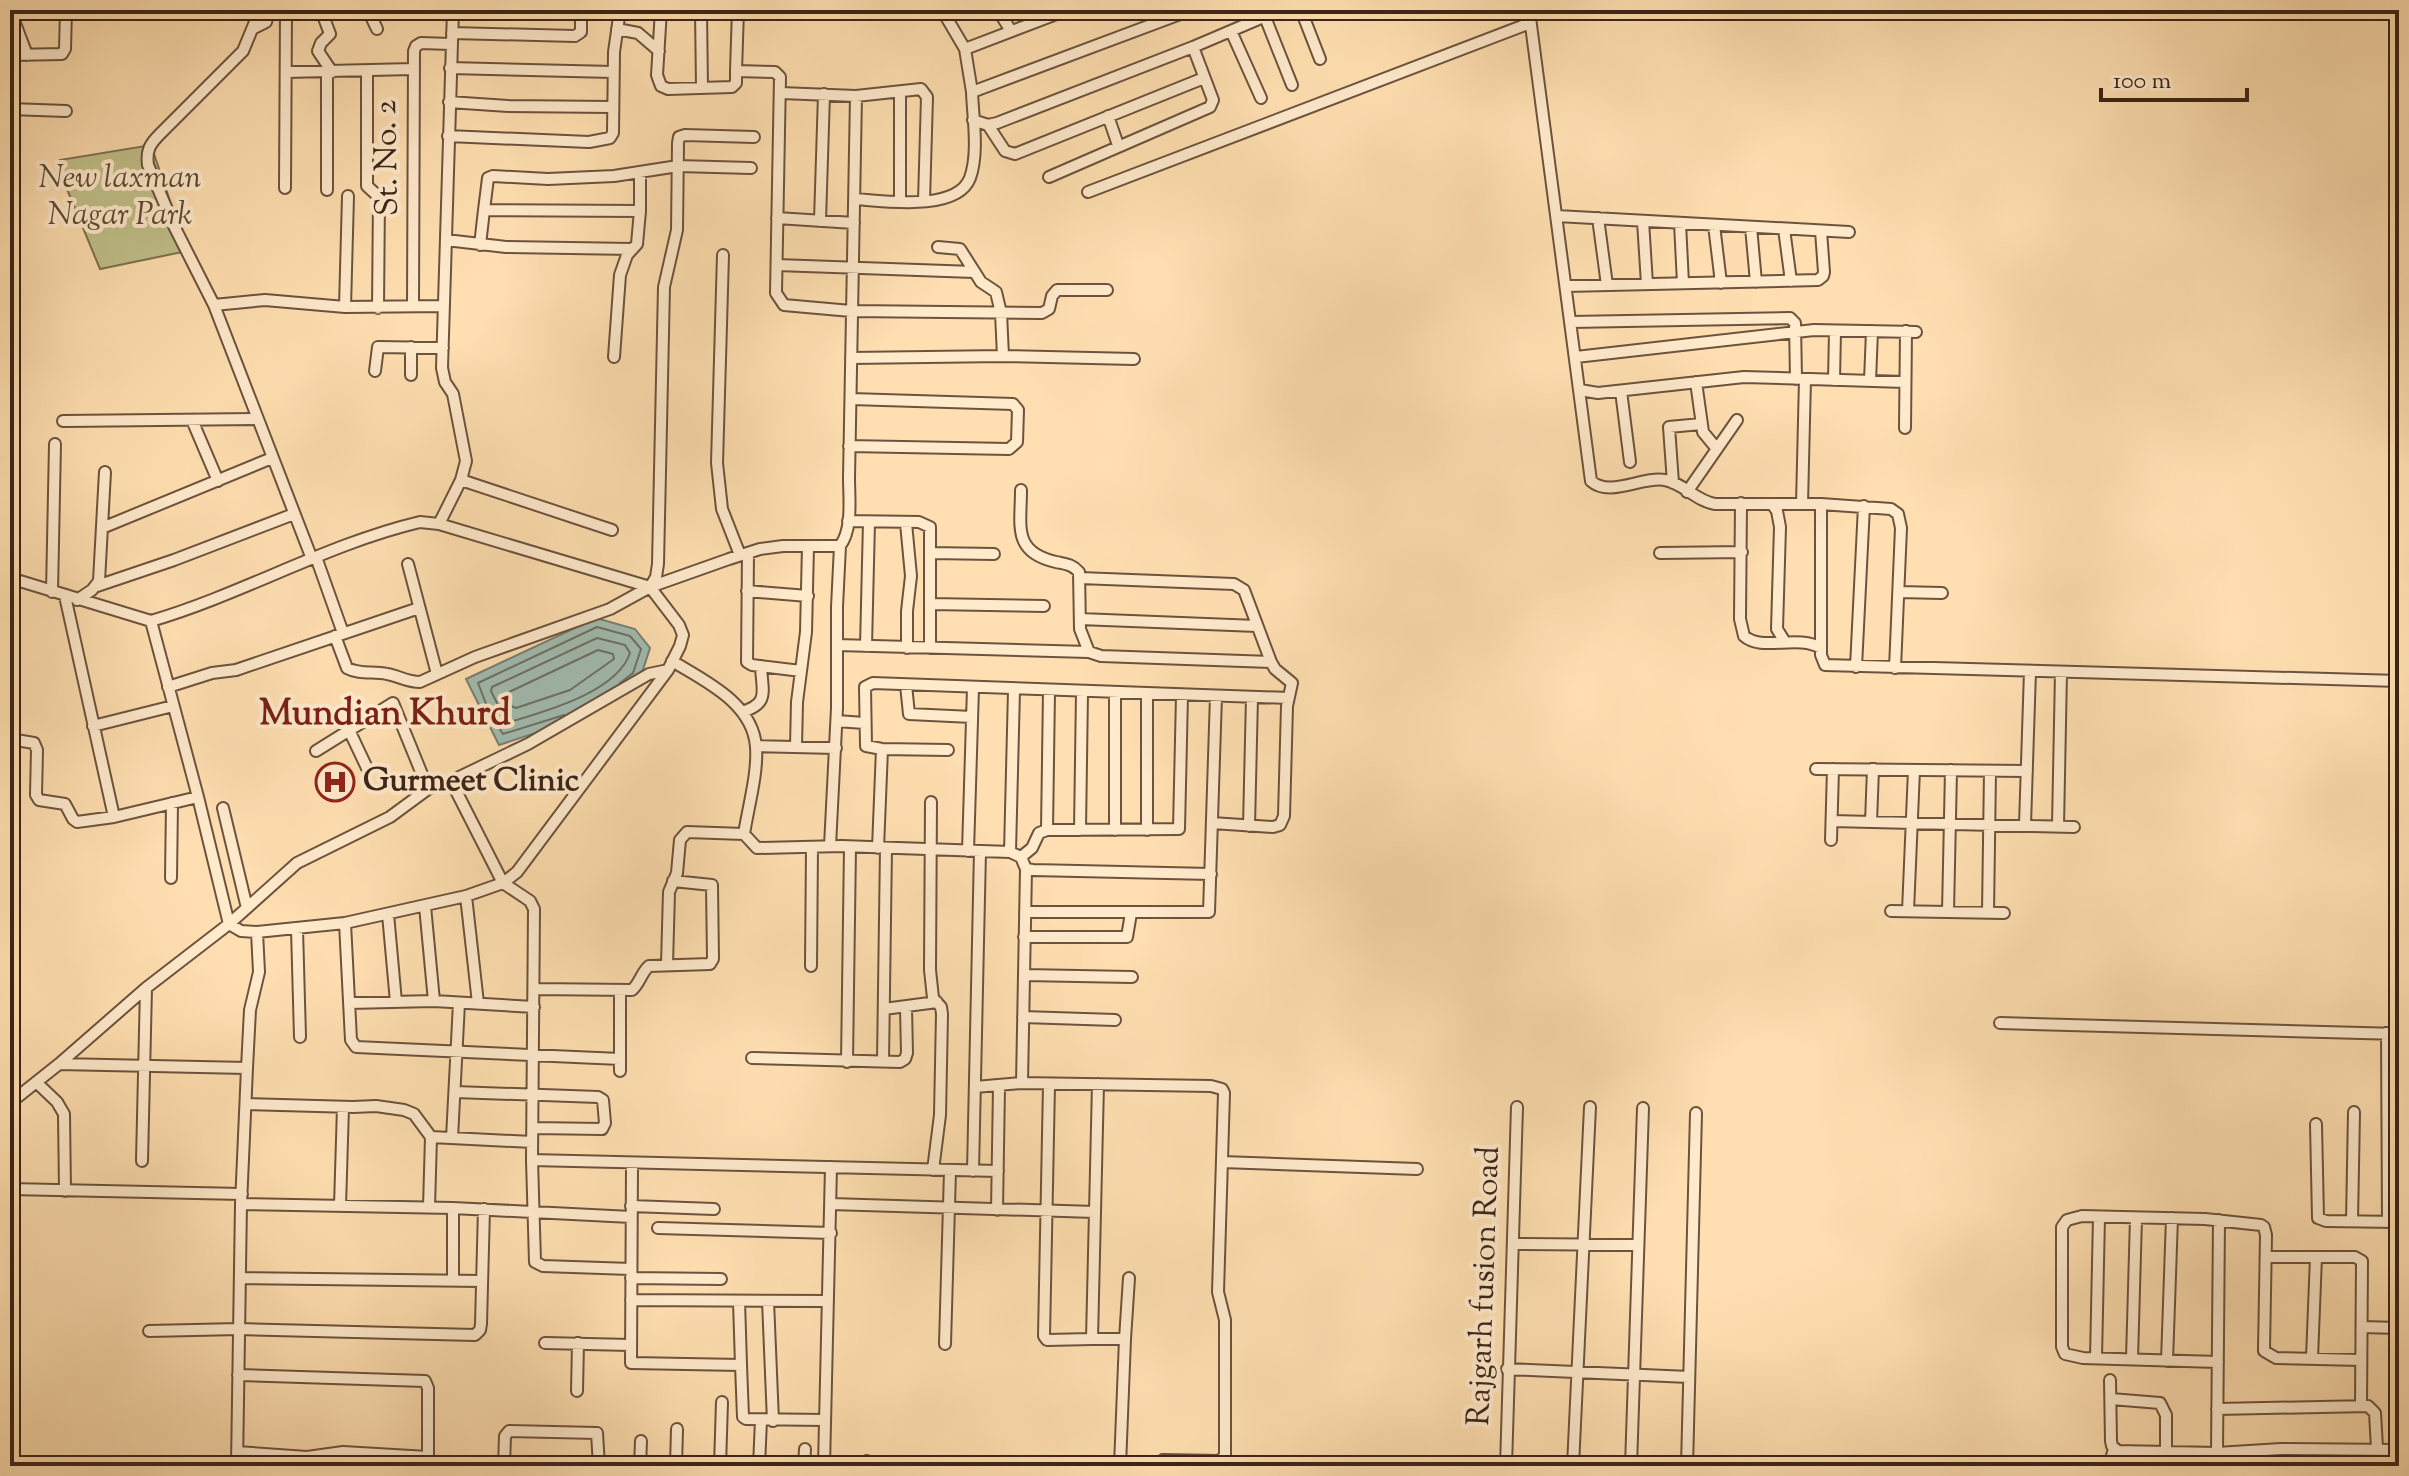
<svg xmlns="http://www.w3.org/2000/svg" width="2409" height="1476" viewBox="0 0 2409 1476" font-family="'Sorts Mill Goudy',serif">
<rect width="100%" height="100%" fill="#ffdfb1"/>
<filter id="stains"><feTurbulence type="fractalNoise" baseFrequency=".0025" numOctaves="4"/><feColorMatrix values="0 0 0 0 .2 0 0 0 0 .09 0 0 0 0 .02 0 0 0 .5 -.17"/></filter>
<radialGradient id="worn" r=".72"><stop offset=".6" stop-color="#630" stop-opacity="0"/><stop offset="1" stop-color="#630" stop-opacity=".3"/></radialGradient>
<path fill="#c1c18b" stroke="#7e7252" stroke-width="2" d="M 151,145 L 187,251 L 100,269 L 57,165 L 61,167 L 60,160 Z"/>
<path fill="#a1bcb1" stroke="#787f74" stroke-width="2" d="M 596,618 L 635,629 L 650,648 L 640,679 L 584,717 L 499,745 L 466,679 Z"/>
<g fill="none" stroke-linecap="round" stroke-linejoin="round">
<path stroke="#6e7064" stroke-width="2" d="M 597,638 L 625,645 L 630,653 C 617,692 546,711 510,722 L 506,721 L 491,691 L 492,687 Z
M 598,650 L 613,654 L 614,659 L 570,690 L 516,708 L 511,706 L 507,696 L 509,692 Z
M 564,715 L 503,734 L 490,714 L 478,683 L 597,627 L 630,636 L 641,649 L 633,673 L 620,683"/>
<g stroke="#6c533e" stroke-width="14">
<path id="minor" d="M 10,10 L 27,55
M 321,10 L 330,34 L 321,43 L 318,51 L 332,72
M 368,10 L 377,29
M 661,10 L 657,75 L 661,86 L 668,89 L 732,87 L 736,83 L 736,71 L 775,72 L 780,77 L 776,293 L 784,305 L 851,311 L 1042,313 L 1049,309 L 1052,296 L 1057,290 L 1107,290
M 701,10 L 702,88
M 942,10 L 965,49 L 972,92
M 998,10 L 1011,31
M 1301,10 L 1320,59
M 1529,10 L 1591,481 C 1610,498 1642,476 1665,480 C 1683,483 1696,501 1715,504 L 1821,504 L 1891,509 L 1898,514 L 1901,528 L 1895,668
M 1265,17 L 1292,85
M 254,28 L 266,22 L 269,10
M 617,29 L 638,33 L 659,51
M 1231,31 L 1261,98
M 452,33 L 575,36 L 581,32 L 581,10
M 965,49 L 1067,10
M 10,55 L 62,54 L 65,49 L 66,10
M 450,68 L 613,72
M 736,71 L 738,10
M 286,72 L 413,69
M 327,72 L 327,190
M 367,72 L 367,186 L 379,197 L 378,308
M 781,93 L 856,96 L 921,89 L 927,97 L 924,201
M 449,102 L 508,106 L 612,107
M 10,109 L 66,111
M 1108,116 L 1118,145
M 973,120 L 988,125 L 997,123 L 1193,47 L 1280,10
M 988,125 L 1005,151 L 1015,154 L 1204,78
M 448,136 L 589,142 L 610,138 L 613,133 L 614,52 L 620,10
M 640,172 L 640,211
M 1049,177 L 1210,107 L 1213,100 L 1193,47
M 285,188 L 286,10
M 1088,192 L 1530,23
M 855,199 C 884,201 957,212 970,178 C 979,153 973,118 972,92 L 1191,10
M 900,201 L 900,93
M 484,210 L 488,178 L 493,176 L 548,179 L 614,176 L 678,166 L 751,168
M 1557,216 L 1849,232
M 777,218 L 854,223
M 1598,218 L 1607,285
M 820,221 L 824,94
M 1643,221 L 1647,284
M 1680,223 L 1683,283
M 1714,225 L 1721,283
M 1751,227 L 1756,282
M 1784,229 L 1791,281
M 446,240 L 506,247 L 632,249
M 480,245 L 484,210 L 640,211 L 637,244 L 627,255 L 620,275 L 614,357
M 938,247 L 960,249 L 981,282 L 996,292 L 1001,313 L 1003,356
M 723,255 L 717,463 L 722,509 L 740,555
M 777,265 L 974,272
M 1566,286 L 1818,280 L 1823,276 L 1824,272 L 1821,231
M 214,305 L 175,228 L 148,165 C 146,150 150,144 160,134 L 243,51 L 260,10
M 413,306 L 414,51 L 416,46 L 421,43 L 451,44
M 345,307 L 348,196
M 1571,322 L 1790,318 L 1795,323 L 1796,379
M 1576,357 L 1814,330 L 1916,332
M 851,358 L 1003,356 L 1134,359
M 375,371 L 378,347 L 443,348
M 411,375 L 411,347
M 1834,380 L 1835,331
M 1870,381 L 1872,331
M 1696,382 L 1703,432 L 1717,449
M 1580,390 L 1598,393 L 1744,377 L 1905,382
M 1621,391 L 1630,462
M 192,420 L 218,481
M 63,421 L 257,419
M 1905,428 L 1906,331
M 849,446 L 1009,449 L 1017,442 L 1018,410 L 1013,404 L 851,399
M 461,480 L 612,530
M 1673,483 L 1669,427 L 1701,424
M 1021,490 C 1021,526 1012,552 1056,562 C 1065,564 1072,564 1079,572 L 1080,629 L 1089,652 L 1101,656 L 1271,662
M 1687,492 L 1737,420
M 1741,503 L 1740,619 L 1744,636 C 1762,652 1797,634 1821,648
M 1772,504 L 1777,511 L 1780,527 L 1777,629 L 1785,642
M 1802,504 L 1805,379
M 1821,504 L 1821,655 L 1825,665 L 2399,681
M 848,521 L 919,522 L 930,527 L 930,648
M 420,522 L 439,524 L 650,587 L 679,625 L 683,635 L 680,646 L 668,670 L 517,872 L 503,883 L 466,896 L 345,923 L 257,932 L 241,931 L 229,924 L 198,797 L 151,621 C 243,594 327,544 420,522 Z
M 906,523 L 911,576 L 907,611 L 907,648
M 439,524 L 461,480 L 466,461 L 453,394 L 445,382 L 442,368 L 453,10
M 102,528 L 272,458
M 748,553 L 747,662 L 752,665 L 801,671
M 931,553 L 994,554
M 1660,553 L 1742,552
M 316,557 L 343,633
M 312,559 L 214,305 L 265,300 L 345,307 L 443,306
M 408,564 L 437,674
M 10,578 L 151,621
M 1080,578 L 1234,584 L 1244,590 L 1271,662 L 1275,669 L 1292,683 L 1287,706 L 1284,816 L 1280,825 L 1273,827 L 1212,823
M 97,586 L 174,560 L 294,514
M 650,587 L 656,577 L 658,564 L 664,287 L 677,230 L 678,143 L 679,137 L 685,135 L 754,137
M 747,591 L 808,596
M 52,592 L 55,444
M 1899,592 L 1942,593
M 65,596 L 114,817
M 77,600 L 92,590 L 99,581 L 105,472
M 931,604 L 1044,606
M 1080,619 L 1257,626
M 335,636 L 347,668 C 360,675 373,671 387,674 C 399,676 407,682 420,682 L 475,657 L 610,609 L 650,587 L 729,559 L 760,549 L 783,546 L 840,546 C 853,529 849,498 849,478 L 856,96
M 837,645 L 1089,652
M 866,646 L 869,522
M 672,661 C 705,681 753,703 756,747 C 758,773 748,808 744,834
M 1856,667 L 1864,506
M 906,685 L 909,714 L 972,717
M 168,687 L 212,673 L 236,670 L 419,608
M 1115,693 L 1115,830
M 1147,694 L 1147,830
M 742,712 C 770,703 762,692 761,666
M 837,721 L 864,723
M 93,726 L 173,706
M 349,730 L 367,768
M 10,739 L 34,743 L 37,750 L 36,795 L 39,800 L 65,804 L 73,819 L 77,822 L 114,817 L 198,797
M 756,746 L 836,748
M 796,747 L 797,702 L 806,632 L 808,546
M 948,750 L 882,749 L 866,746 L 865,687 L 873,683 L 1288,698
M 316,751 L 393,703 L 428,789
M 1816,769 L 2027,771
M 451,781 L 503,883 L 530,901 L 534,909 L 532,1160 L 535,1262 L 543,1266 L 631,1269
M 931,802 L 930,970 L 933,998 L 941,1007 L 942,1014 L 940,1115 L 933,1170
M 223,808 L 247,908
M 1832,821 L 2074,827
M 1871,822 L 1873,769
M 2025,825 L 2030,671
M 1249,826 L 1252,697
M 2058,826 L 2061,672
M 1047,830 L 1049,691
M 1080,830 L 1082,692
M 1831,840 L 1833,769
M 830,846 L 837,708 L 837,607 L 840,546
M 878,848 L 882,749
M 968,851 L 973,688
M 1010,852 L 1014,690
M 1021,857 L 1032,848 L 1039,833 L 1047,830 L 1179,829 L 1182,695
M 171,878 L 172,803
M 466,896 L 478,1003
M 425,906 L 434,1001
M 1891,911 L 2004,913
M 1908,911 L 1914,770
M 1025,912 L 1209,912 L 1216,696
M 1948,912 L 1951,770
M 1988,913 L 1990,771
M 388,914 L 396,1002
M 345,923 L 351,1040 L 356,1047 L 620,1059
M 297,929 L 300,1037
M 1024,937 L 1127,937 L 1131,913
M 667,964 L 669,892 L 677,873 L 680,840 L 687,832 L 744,834 L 757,848 L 842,846 L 1010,852 L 1021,857 L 1026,869 L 1033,870 L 1211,874
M 811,966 L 812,847
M 1024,975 L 1132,977
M 534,989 L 632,990 C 640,983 641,973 649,966 L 710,964 L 713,959 L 712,885 L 673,881
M 349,1003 L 434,1001 L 534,1007
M 884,1009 L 937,1002
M 1023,1017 L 1115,1020
M 2000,1023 L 2399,1034
M 2387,1033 L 2388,1222
M 752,1058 L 900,1062 L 905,1059 L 907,1053 L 906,1008
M 883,1061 L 886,848
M 847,1062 L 850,847
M 59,1064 L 247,1068 L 241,1204 L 237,1466
M 247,1068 L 250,1010 L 259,972 L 257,932
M 620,1071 L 620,992
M 36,1082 L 57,1102 L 64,1114 L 65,1191
M 1022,1083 L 1026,869
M 1098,1084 L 1092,1339 L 1125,1339 L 1120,1466
M 1049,1085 L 1044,1336 L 1047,1340 L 1092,1339
M 975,1087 L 1022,1083 L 1211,1086 L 1222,1089 L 1224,1093 L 1218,1292 L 1225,1320 L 1225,1455 L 1220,1461 L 1163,1460 L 1155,1466
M 455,1092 L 598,1097 L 603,1100 L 605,1123 L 602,1129 L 533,1128
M 10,1103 L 59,1064 L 146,988 L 229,924 L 297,863 L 390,817 L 428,789 L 451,781 L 528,744 L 649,674 L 668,670
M 246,1104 L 353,1107 L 376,1106 L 404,1110 L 414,1114 L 431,1137
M 2316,1124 L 2318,1218 L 2326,1221 L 2399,1222
M 452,1138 L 459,1003
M 532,1160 L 998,1171
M 142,1161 L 146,988
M 1222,1162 L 1417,1169
M 632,1164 L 631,1363 L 741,1365 L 743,1417 L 746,1419 L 825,1420
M 973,1171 L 980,851
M 10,1189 L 242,1194
M 241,1204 L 453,1208 L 631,1217
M 831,1204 L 1095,1212
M 340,1206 L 343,1107
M 631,1206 L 714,1209
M 429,1207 L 431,1137 L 532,1142
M 453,1208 L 453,1280
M 997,1210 L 999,1087
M 2352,1221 L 2354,1112
M 658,1228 L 831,1233
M 1514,1244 L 1638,1245
M 2266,1257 L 2355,1257 L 2362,1261 L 2361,1406
M 241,1278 L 482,1281
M 631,1278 L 721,1279
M 631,1300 L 828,1301
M 739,1301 L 741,1365
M 768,1301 L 773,1421
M 2362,1327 L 2399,1328
M 149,1331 L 239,1329 L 475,1335 L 480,1330 L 481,1324 L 484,1209
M 1125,1339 L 1129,1278
M 545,1343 L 630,1345
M 945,1344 L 950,1171
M 2096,1358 L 2099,1217
M 2312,1358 L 2316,1257
M 2132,1359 L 2136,1218
M 2167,1361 L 2172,1218
M 2218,1362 L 2083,1358 L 2065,1354 L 2062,1347 L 2062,1227 L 2067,1220 L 2082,1216 L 2205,1219 L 2261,1225 L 2264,1227 L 2266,1235 L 2264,1351 L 2276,1358 L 2361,1360
M 1507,1369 L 1689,1377
M 238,1375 L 425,1381 L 428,1388 L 428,1466
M 2110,1380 L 2111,1441 L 2112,1446 L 2118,1451 L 2217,1453 L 2281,1449 L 2399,1450
M 577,1391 L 578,1343
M 2111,1399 L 2160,1403 L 2166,1415 L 2166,1453
M 2217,1409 L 2368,1406 L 2375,1413 L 2377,1448
M 237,1452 L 307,1457 L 343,1452 L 428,1457
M 2217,1453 L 2219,1220
M 504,1466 L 505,1436 L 509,1431 L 597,1433 L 599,1466
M 640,1466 L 641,1441
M 676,1466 L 677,1429
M 720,1466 L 722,1402
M 759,1466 L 761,1420
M 804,1466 L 805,1449
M 824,1466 L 831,1167
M 866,1466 L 867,1461
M 1506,1466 L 1517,1107
M 1573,1466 L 1590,1107
M 1631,1466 L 1643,1108
M 1687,1466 L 1696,1113
M 2109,1466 L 2114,1449"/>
</g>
<use href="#minor" stroke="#ffeacc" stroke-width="10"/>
</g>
<defs>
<g id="hospital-ring" transform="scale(2)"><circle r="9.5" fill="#ffeacc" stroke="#8f2418" stroke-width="1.5"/><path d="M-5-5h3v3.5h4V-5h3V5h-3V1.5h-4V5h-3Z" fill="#8f2418"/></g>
</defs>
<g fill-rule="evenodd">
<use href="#hospital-ring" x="335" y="782"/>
</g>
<g text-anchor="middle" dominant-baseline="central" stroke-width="8" stroke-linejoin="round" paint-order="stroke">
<g font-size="32" fill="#3b2418" stroke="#ffeacc">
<text transform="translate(388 158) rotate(-91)">St. No. 2</text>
<text transform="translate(1485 1286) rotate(-88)">Rajgarh fusion Road</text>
</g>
<g font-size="32" font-style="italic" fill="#5c4b35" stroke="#ffeacc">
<text x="120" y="179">New laxman<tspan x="120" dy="37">Nagar Park</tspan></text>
</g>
<g font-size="32" font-weight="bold" fill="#3b2418" stroke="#ffeacc" text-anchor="start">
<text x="363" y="782">Gurmeet Clinic</text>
</g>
<g font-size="36" font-weight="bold" fill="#7a1f14" stroke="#ffeacc">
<text x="385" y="715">Mundian Khurd</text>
</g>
</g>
<rect width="2409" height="1476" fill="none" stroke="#ffdfb1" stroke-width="40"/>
<rect x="12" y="12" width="2385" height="1452" fill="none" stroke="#3b2418" stroke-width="4"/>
<rect x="20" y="20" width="2369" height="1436" fill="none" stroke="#3b2418" stroke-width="2"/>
<path d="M2101 88v12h146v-12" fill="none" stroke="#3b2418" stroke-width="4"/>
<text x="2113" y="88" font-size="24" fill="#3b2418" stroke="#ffeacc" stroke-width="6" paint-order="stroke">100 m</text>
<rect width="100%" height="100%" filter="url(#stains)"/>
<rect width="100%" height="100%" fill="url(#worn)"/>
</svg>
